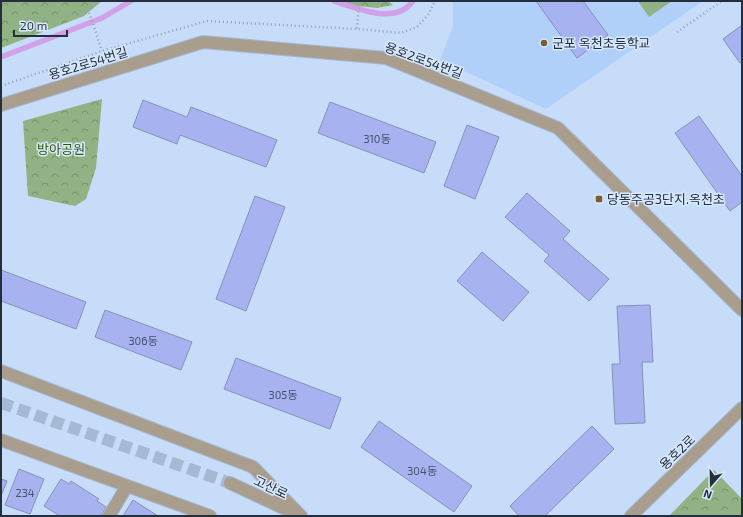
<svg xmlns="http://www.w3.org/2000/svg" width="743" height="517" viewBox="0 0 743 517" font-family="'Exo 2','Noto Sans KR',sans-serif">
<defs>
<pattern id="park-crowns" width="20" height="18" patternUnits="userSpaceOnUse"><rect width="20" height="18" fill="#91b282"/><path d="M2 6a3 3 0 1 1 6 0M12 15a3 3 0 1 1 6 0" fill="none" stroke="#76916c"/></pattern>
</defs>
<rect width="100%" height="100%" fill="#c6dcf9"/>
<path fill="#b0d0fa" d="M 453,1 L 703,1 L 546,109 L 440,60 L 453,26 Z"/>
<path fill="url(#park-crowns)" d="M 1,1 L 102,1 L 84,16 L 1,48 Z
M 332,1 L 388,1 L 393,5 L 377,8 L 339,4 Z
M 102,99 L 96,168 L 86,199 L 75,206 L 28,196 L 23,121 Z
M 714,470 L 742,499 L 742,516 L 671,516 L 670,515 Z"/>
<path fill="#91b282" d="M 638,1 L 672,1 L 649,17 Z"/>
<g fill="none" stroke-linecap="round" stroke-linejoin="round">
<path stroke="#d2a0e7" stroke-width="5.5" d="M 334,1 C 357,8 396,26 413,1
M 1,57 L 102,18 L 131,1"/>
</g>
<path fill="#a7b3f1" stroke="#8890b6" d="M 536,1 L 583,1 L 608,35 L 577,58 Z
M 742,25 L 742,62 L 740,63 L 723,39 Z
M 143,100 L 187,117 L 191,107 L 277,140 L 266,167 L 180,135 L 177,144 L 133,127 Z
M 330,102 L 436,142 L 424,173 L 318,133 Z
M 699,116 L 742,176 L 742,202 L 730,211 L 675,133 Z
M 467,125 L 499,137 L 475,199 L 444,186 Z
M 527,193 L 570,231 L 563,239 L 609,279 L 589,301 L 544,261 L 549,255 L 505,217 Z
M 255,196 L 285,207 L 246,311 L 216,299 Z
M 482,252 L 529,292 L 503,321 L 457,281 Z
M 1,270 L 86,302 L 76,329 L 1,301 Z
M 650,305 L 653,362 L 642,362 L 645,423 L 615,424 L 612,364 L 620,364 L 617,306 Z
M 105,310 L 192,342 L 181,370 L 95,337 Z
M 236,358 L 341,398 L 330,429 L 224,389 Z
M 379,421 L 472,486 L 454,512 L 361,447 Z
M 592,426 L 614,449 L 545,516 L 519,516 L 510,506 Z
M 19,469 L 44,479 L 30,514 L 5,505 Z
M 1,479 L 7,481 L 1,496 Z
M 61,479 L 69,484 L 71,481 L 99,499 L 97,501 L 106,507 L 101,516 L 60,516 L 44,506 Z
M 133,500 L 158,516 L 123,516 Z"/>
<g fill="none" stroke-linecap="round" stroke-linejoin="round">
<path stroke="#a6b9d3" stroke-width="12" stroke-dasharray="12 6" stroke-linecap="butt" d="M 1,403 L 230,483"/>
<g stroke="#a6b9d3" stroke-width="14">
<path id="minor" d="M 1,105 L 203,42 L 386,58 L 558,128 L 742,310
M 1,371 L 253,467 L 301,516
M 1,440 L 210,516
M 230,483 L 294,513
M 109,516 L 127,486
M 631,516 L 742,408"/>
</g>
<path stroke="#91a3bb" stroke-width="2.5" stroke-dasharray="1 3" stroke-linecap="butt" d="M 356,1 L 359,3 L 357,29
M 88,9 L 102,51
M 1,15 C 24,21 64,19 87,9 C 90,7 93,4 96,1
M 677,32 L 722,1
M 1,86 L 102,51 L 207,21 L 357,29 L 401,33 L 417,27 L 428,15 L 435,1"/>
<use href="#minor" stroke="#a99e8e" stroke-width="12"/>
</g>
<g fill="#7b5d31" stroke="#d8e8fe" stroke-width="1.5">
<circle cx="544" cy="43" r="4"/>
<rect x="595" y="195" width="8" height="8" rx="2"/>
</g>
<g text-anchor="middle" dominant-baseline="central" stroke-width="3" stroke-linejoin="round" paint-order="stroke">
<g font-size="11" fill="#45506a">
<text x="377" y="138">310동</text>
<text x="143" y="340">306동</text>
<text x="283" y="394">305동</text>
<text x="422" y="470">304동</text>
<text x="25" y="492">234</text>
</g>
<g font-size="13" fill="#242f3d" stroke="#d8e8fe" text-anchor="start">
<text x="552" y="43">군포 옥천초등학교</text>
<text x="607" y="199">당동주공3단지.옥천초</text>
</g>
<g font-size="13" fill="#242f3d" stroke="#d8e8fe">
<text transform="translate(424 60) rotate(20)">용호2로54번길</text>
<text transform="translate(88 63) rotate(-17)">용호2로54번길</text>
<text transform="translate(677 452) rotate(-44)">용호2로</text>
<text transform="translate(271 487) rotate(25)">고산로</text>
</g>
<g font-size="13" fill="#2d580d" stroke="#d8e8fe">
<text x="61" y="149">방아공원</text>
</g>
</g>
<rect width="743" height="517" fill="none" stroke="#242f3d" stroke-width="4"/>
<g transform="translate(711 485) rotate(200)" stroke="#d8e8fe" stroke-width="3" paint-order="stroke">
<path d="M0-3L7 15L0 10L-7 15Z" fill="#242f3d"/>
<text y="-6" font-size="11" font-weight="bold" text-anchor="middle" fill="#242f3d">N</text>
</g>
<path d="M14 30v6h53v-6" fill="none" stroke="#242f3d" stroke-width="2"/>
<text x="20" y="30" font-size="12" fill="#242f3d" stroke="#d8e8fe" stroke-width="3" paint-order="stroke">20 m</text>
</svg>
